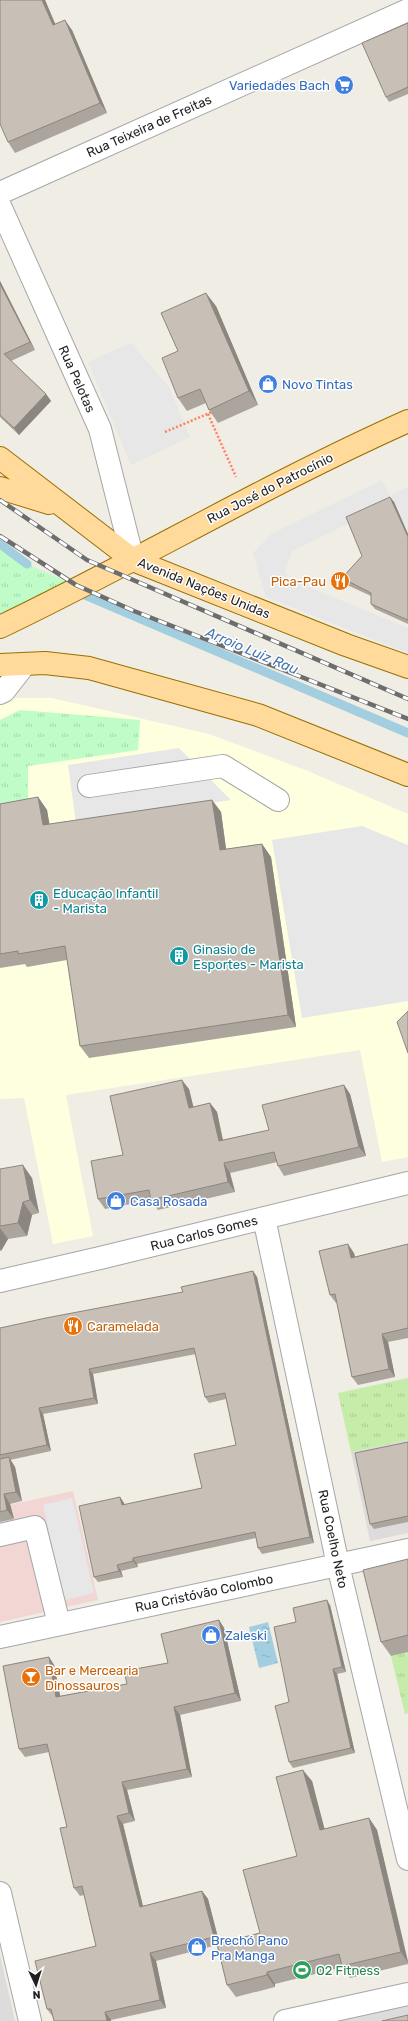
<svg xmlns="http://www.w3.org/2000/svg" width="408" height="2021" viewBox="0 0 408 2021" font-family="Rubik,sans-serif">
<defs>
<pattern id="grass-tufts" width="24" height="20" patternUnits="userSpaceOnUse"><rect width="24" height="20" fill="#c5eca8"/><path d="M3 7l-1-3M5 7V3M7 7l1-3M15 17l-1-3M17 17v-4M19 17l1-3" fill="none" stroke="#a9ca90"/></pattern>
<pattern id="park-tufts" width="24" height="20" patternUnits="userSpaceOnUse"><rect width="24" height="20" fill="#bffcc8"/><path d="M3 7l-1-3M5 7V3M7 7l1-3M15 17l-1-3M17 17v-4M19 17l1-3" fill="none" stroke="#a4d8ab"/></pattern>
<pattern id="water-ripples" width="26" height="14" patternUnits="userSpaceOnUse"><rect width="26" height="14" fill="#a2cee0"/><path d="M2 4q2-2 4 0t4 0M15 11q2-2 4 0t4 0" fill="none" stroke="#8bb0c0"/></pattern>
</defs>
<rect width="100%" height="100%" fill="#f0ede4"/>
<path fill="#dddbdb" d="M 408,1440 L 408,1533 L 370,1541 L 351,1452 Z
M 0,1955 L 15,2021 L 0,2021 Z
M 408,1994 L 408,2021 L 286,2021 Z"/>
<path fill="#f1d6d3" d="M 73,1491 L 98,1600 L 0,1622 L 0,1507 Z"/>
<path fill="#fdffde" d="M 0,698 L 52,698 L 209,734 L 308,771 L 408,814 L 408,1157 L 382,1162 L 360,1050 L 66,1095 L 93,1236 L 53,1244 L 24,1098 L 0,1099 Z"/>
<path fill="url(#grass-tufts)" d="M 408,1378 L 408,1440 L 351,1452 L 338,1393 Z
M 408,1652 L 408,1713 L 405,1714 L 391,1656 Z"/>
<path fill="url(#park-tufts)" d="M 0,544 L 27,564 L 82,588 L 0,627 Z
M 20,710 L 140,720 L 138,750 L 28,766 L 28,807 L 0,811 L 0,720 Z"/>
<path fill="#e7e7e7" d="M 131,343 L 169,387 L 190,437 L 131,465 L 88,362 Z
M 382,480 L 393,502 L 292,551 L 285,571 L 287,578 L 408,628 L 408,653 L 266,597 L 253,553 L 271,534 Z
M 408,487 L 408,532 L 391,495 Z
M 179,748 L 231,800 L 76,823 L 68,765 Z
M 362,826 L 408,845 L 408,1001 L 302,1018 L 272,840 Z
M 72,1498 L 94,1593 L 65,1600 L 43,1505 Z"/>
<path fill="url(#water-ripples)" d="M 268,1622 L 278,1663 L 259,1668 L 249,1627 Z"/>
<g fill="none" stroke-linecap="round" stroke-linejoin="round">
<path stroke="#a2cee0" stroke-width="9" d="M 0,544 L 27,564
M 85,595 L 408,733"/>
<g stroke="#a6a6a6" stroke-width="24">
<path id="minor" d="M 0,193 L 408,10
M 0,206 L 100,429 L 133,560
M 0,693 L 4,691 L 25,664
M 89,786 L 223,766 L 278,800
M 264,1218 L 338,1565 L 408,1859
M 0,1281 L 100,1258 L 408,1183
M 0,1535 L 35,1527 L 59,1624
M 0,1637 L 408,1550
M 0,1893 L 30,2021
M 285,2021 L 408,1994"/>
</g>
<g stroke="#997000" stroke-width="24">
<path id="major" d="M 0,458 L 133,560 L 346,645 L 408,667
M 0,488 L 49,503
M 0,627 C 138,561 269,483 408,421
M 0,665 L 45,663 L 89,668 L 258,715 L 408,775"/>
</g>
<path stroke="#ff8066" stroke-width="2.5" stroke-dasharray="2 2" stroke-linecap="butt" d="M 208,414 L 236,477
M 165,432 L 212,412"/>
<use href="#minor" stroke="#fff" stroke-width="22"/>
<use href="#major" stroke="#ffda9a" stroke-width="22"/>
<g stroke="#6d6d6d" stroke-width="4.5">
<path id="rail" d="M 0,500 L 87,560 L 408,699
M 0,536 L 76,585 L 134,611 L 408,719"/>
</g>
<use href="#rail" stroke="#fff" stroke-width="3" stroke-dasharray="9" stroke-linecap="butt"/>
</g>
<path fill="#aca59d" d="M 0,0 L 45,0 L 55,24 L 72,30 L 107,113 L 15,153 L 8,142 Z
M 408,23 L 408,94 L 389,102 L 386,97 Z
M 0,281 L 35,350 L 11,361 L 46,394 L 51,401 L 19,435 L 0,417 Z
M 216,306 L 258,405 L 218,423 L 209,410 L 206,403 L 187,411 L 178,398 L 178,351 Z
M 390,497 L 394,502 L 408,534 L 408,624 L 375,609 L 371,604 L 371,596 L 345,584 L 342,578 L 362,556 Z
M 38,797 L 47,810 L 49,824 L 212,800 L 221,812 L 226,849 L 262,844 L 271,857 L 296,1027 L 89,1058 L 80,1046 L 67,960 L 27,967 L 25,964 L 0,968 L 0,804 Z
M 344,1085 L 350,1094 L 366,1156 L 284,1176 L 278,1166 L 277,1162 L 230,1173 L 235,1192 L 158,1210 L 151,1200 L 105,1209 L 98,1199 L 123,1155 L 189,1089 L 193,1107 L 210,1103 L 217,1112 L 223,1140 L 269,1130 Z
M 0,1169 L 32,1178 L 39,1213 L 32,1215 L 27,1236 L 8,1239 L 1,1251 L 0,1250 Z
M 408,1244 L 408,1338 L 388,1342 L 395,1377 L 358,1385 L 352,1377 L 337,1303 L 336,1303 L 330,1295 L 354,1253 L 355,1257 Z
M 253,1271 L 257,1277 L 314,1543 L 262,1554 L 258,1548 L 256,1538 L 137,1564 L 138,1567 L 121,1571 L 123,1577 L 98,1582 L 94,1577 L 120,1497 L 125,1505 L 202,1488 L 236,1445 L 226,1399 L 209,1403 L 205,1397 L 196,1354 L 93,1374 L 98,1404 L 43,1414 L 51,1451 L 10,1460 L 15,1467 L 22,1501 L 10,1504 L 14,1519 L 0,1522 L 0,1328 L 183,1292 Z
M 408,1442 L 408,1522 L 374,1529 L 370,1524 Z
M 408,1559 L 408,1652 L 391,1656 L 381,1642 Z
M 330,1605 L 346,1672 L 337,1674 L 355,1753 L 293,1768 L 289,1762 L 296,1622 Z
M 219,1620 L 224,1628 L 241,1701 L 180,1715 L 192,1777 L 127,1790 L 135,1821 L 123,1824 L 143,1906 L 202,1891 L 208,1899 L 219,1943 L 260,1933 L 297,1856 L 312,1781 L 324,1829 L 369,1818 L 377,1830 L 408,1961 L 408,1964 L 350,1978 L 343,1967 L 275,1984 L 275,1987 L 236,1997 L 227,1985 L 217,1945 L 156,1961 L 166,2008 L 111,2020 L 53,2017 L 47,2009 L 96,1946 L 84,1895 L 80,1896 L 74,1888 L 67,1827 L 49,1752 L 25,1757 L 19,1749 L 49,1657 L 54,1665 L 60,1696 L 127,1684 L 168,1663 Z"/>
<path fill="#8c8680" d="M 42,0 L 45,0 L 60,35 L 53,25 Z
M 65,20 L 72,30 L 107,113 L 100,103 Z
M 0,281 L 35,350 L 30,342 L 0,284 Z
M 206,293 L 216,306 L 258,405 L 249,391 Z
M 46,394 L 51,401 L 19,435 L 14,428 Z
M 390,497 L 394,502 L 408,534 L 408,537 Z
M 38,797 L 47,810 L 52,838 L 43,825 Z
M 212,800 L 221,812 L 228,863 L 220,850 Z
M 262,844 L 271,857 L 296,1027 L 288,1015 Z
M 182,1080 L 189,1089 L 196,1117 L 189,1108 Z
M 344,1085 L 350,1094 L 366,1156 L 359,1147 Z
M 210,1103 L 217,1112 L 225,1151 L 219,1141 Z
M 224,1163 L 230,1173 L 235,1192 L 228,1182 Z
M 23,1165 L 32,1178 L 39,1213 L 30,1200 Z
M 23,1202 L 32,1215 L 27,1236 L 18,1223 Z
M 0,1228 L 8,1239 L 1,1251 L 0,1249 Z
M 348,1244 L 354,1253 L 357,1266 L 351,1258 Z
M 253,1271 L 257,1277 L 314,1543 L 310,1537 Z
M 382,1334 L 388,1342 L 395,1377 L 389,1369 Z
M 89,1369 L 93,1374 L 98,1404 L 94,1398 Z
M 39,1408 L 43,1414 L 51,1451 L 47,1445 Z
M 9,1457 L 15,1467 L 22,1501 L 16,1492 Z
M 4,1494 L 10,1504 L 14,1519 L 7,1510 Z
M 120,1497 L 124,1503 L 126,1511 L 122,1505 Z
M 133,1558 L 137,1564 L 138,1567 L 133,1561 Z
M 117,1565 L 121,1571 L 123,1577 L 119,1571 Z
M 327,1600 L 330,1605 L 346,1672 L 342,1667 Z
M 219,1620 L 224,1628 L 241,1701 L 235,1693 Z
M 49,1657 L 54,1665 L 62,1705 L 56,1697 Z
M 333,1669 L 337,1674 L 355,1753 L 351,1748 Z
M 174,1707 L 180,1715 L 192,1777 L 187,1769 Z
M 303,1770 L 312,1781 L 328,1842 L 320,1830 Z
M 122,1782 L 127,1790 L 135,1821 L 129,1813 Z
M 117,1816 L 123,1824 L 145,1915 L 140,1907 Z
M 369,1818 L 377,1830 L 408,1963 L 401,1952 Z
M 202,1891 L 208,1899 L 220,1945 L 214,1937 Z
M 150,1953 L 156,1961 L 166,2008 L 160,2000 Z
M 267,1972 L 275,1984 L 275,1987 L 267,1975 Z
M 105,2012 L 111,2020 L 111,2021 L 107,2021 Z"/>
<path fill="#c8c0b7" stroke="#8c8680" d="M 0,0 L 42,0 L 53,25 L 65,20 L 100,103 L 8,142 L 0,124 Z
M 408,23 L 408,87 L 386,97 L 362,43 Z
M 0,284 L 30,342 L 4,354 L 46,394 L 14,428 L 0,415 Z
M 206,293 L 249,391 L 209,410 L 200,389 L 178,398 L 162,358 L 178,351 L 161,313 Z
M 390,497 L 408,537 L 408,620 L 371,604 L 371,593 L 342,578 L 362,556 L 346,517 Z
M 38,797 L 43,825 L 212,800 L 220,850 L 262,844 L 288,1015 L 80,1046 L 65,946 L 18,954 L 18,951 L 0,954 L 0,804 Z
M 408,1011 L 408,1053 L 397,1022 Z
M 182,1080 L 189,1108 L 210,1103 L 219,1141 L 269,1130 L 262,1105 L 344,1085 L 359,1147 L 278,1166 L 274,1152 L 224,1163 L 228,1182 L 151,1200 L 149,1190 L 98,1199 L 91,1161 L 123,1155 L 110,1096 Z
M 23,1165 L 30,1200 L 23,1202 L 18,1223 L 0,1226 L 0,1169 Z
M 348,1244 L 351,1258 L 408,1244 L 408,1328 L 382,1334 L 389,1369 L 352,1377 L 335,1294 L 330,1295 L 319,1251 Z
M 253,1271 L 310,1537 L 258,1548 L 255,1532 L 133,1558 L 133,1561 L 117,1565 L 119,1571 L 94,1577 L 79,1506 L 120,1497 L 122,1505 L 202,1488 L 194,1454 L 236,1445 L 225,1393 L 205,1397 L 194,1348 L 89,1369 L 94,1398 L 39,1408 L 47,1445 L 0,1455 L 0,1328 L 46,1318 L 183,1292 L 181,1287 Z
M 408,1442 L 408,1516 L 370,1524 L 355,1453 Z
M 9,1457 L 16,1492 L 4,1494 L 7,1510 L 0,1512 L 0,1459 Z
M 408,1559 L 408,1635 L 381,1642 L 363,1570 Z
M 327,1600 L 342,1667 L 333,1669 L 351,1748 L 289,1762 L 275,1706 L 289,1702 L 274,1627 L 296,1622 L 293,1608 Z
M 219,1620 L 235,1693 L 174,1707 L 187,1769 L 122,1782 L 129,1813 L 117,1816 L 140,1907 L 202,1891 L 214,1937 L 150,1953 L 160,2000 L 105,2012 L 107,2021 L 54,2021 L 51,2009 L 47,2009 L 35,1961 L 96,1946 L 82,1886 L 74,1888 L 60,1828 L 67,1827 L 47,1744 L 19,1749 L 3,1666 L 49,1657 L 56,1697 L 127,1684 L 124,1671 L 168,1663 L 161,1634 Z
M 303,1770 L 320,1830 L 369,1818 L 401,1952 L 342,1966 L 339,1954 L 267,1972 L 267,1975 L 227,1985 L 217,1944 L 260,1933 L 243,1870 L 297,1856 L 276,1777 Z
M 408,2015 L 408,2021 L 382,2021 Z"/>
<defs>
<g id="supermarket-disc" transform="scale(1)"><circle r="9.5" fill="#3f7fe0" stroke="#fff"/><path d="M-6-5.5h2.5l.6 2H6L4.5 2H-2.5L-4.4-4H-6ZM-1.5 3.2a1.3 1.3 0 1 0 .1 0ZM3 3.2a1.3 1.3 0 1 0 .1 0Z" fill="#fff"/></g>
<g id="shop-disc" transform="scale(1)"><circle r="9.5" fill="#3f7fe0" stroke="#fff"/><path d="M-5-2.5h2.3a2.7 3.5 0 0 1 5.4 0H5L5.5 6h-11ZM-1.5-2.5h3a1.5 2.3 0 0 0-3 0Z" fill="#fff"/></g>
<g id="restaurant-disc" transform="scale(1)"><circle r="9.5" fill="#e8710a" stroke="#fff"/><path d="M-5-6h1v4h1v-4h1v4h1v-4h1v5L-1.5 .5V6h-2V.5L-5-1ZM5-6V6H3V1.5H1.5Q1.5-4 5-6Z" fill="#fff"/></g>
<g id="building-disc" transform="scale(1)"><circle r="9.5" fill="#0f9aa8" stroke="#fff"/><path d="M-4-6H4V6H1V3H-1V6H-4ZM-2.5-4.3h1.7v1.8h-1.7ZM.8-4.3h1.7v1.8H.8ZM-2.5-1h1.7V.8h-1.7ZM.8-1h1.7V.8H.8Z" fill="#fff"/></g>
<g id="bar-disc" transform="scale(1)"><circle r="9.5" fill="#e8710a" stroke="#fff"/><path d="M-6-5H6L.8 .8V4.5H3.5V6h-7V4.5H-.8V.8Z" fill="#fff"/></g>
<g id="stadium-disc" transform="scale(1)"><circle r="9.5" fill="#2e9e5b" stroke="#fff"/><path d="M0-5a6.5 5 0 1 0 0 10a6.5 5 0 1 0 0-10ZM-3.5-1.8h7v3.6h-7Z" fill="#fff"/></g>
</defs>
<g fill-rule="evenodd">
<use href="#supermarket-disc" x="344" y="85"/>
<use href="#shop-disc" x="268" y="384"/>
<use href="#restaurant-disc" x="340" y="581"/>
<use href="#building-disc" x="39" y="900"/>
<use href="#building-disc" x="179" y="956"/>
<use href="#shop-disc" x="116" y="1201"/>
<use href="#restaurant-disc" x="73" y="1326"/>
<use href="#shop-disc" x="211" y="1635"/>
<use href="#bar-disc" x="31" y="1677"/>
<use href="#shop-disc" x="197" y="1947"/>
<use href="#stadium-disc" x="302" y="1970"/>
</g>
<g text-anchor="middle" dominant-baseline="central" stroke-width="3" stroke-linejoin="round" paint-order="stroke">
<g font-size="13" fill="#366cbe" stroke="#fff" text-anchor="start">
<text x="330" y="85" text-anchor="end">Variedades Bach</text>
<text x="282" y="384">Novo Tintas</text>
<text x="130" y="1201">Casa Rosada</text>
<text x="225" y="1635">Zaleski</text>
<text x="211" y="1940">Brechó Pano<tspan x="211" dy="15">Pra Manga</tspan></text>
</g>
<g font-size="13" fill="#1f1f1f" stroke="#fff">
<text transform="translate(149 126) rotate(-24)">Rua Teixeira de Freitas</text>
<text transform="translate(77 379) rotate(66)">Rua Pelotas</text>
<text transform="translate(270 488) rotate(-27)">Rua José do Patrocínio</text>
<text transform="translate(204 588) rotate(22)">Avenida Nações Unidas</text>
<text transform="translate(204 1233) rotate(-14)">Rua Carlos Gomes</text>
<text transform="translate(333 1539) rotate(78)">Rua Coelho Neto</text>
<text transform="translate(204 1593) rotate(-12)">Rua Cristóvão Colombo</text>
</g>
<g font-size="13" fill="#c56008" stroke="#fff" text-anchor="start">
<text x="326" y="581" text-anchor="end">Pica-Pau</text>
<text x="87" y="1326">Caramelada</text>
<text x="45" y="1670">Bar e Mercearia<tspan x="45" dy="15">Dinossauros</tspan></text>
</g>
<g font-size="13" fill="#0d838f" stroke="#fff" text-anchor="start">
<text x="53" y="893">Educação Infantil<tspan x="53" dy="15">- Marista</tspan></text>
<text x="193" y="949">Ginasio de<tspan x="193" dy="15">Esportes - Marista</tspan></text>
</g>
<g font-size="13" fill="#27864d" stroke="#fff" text-anchor="start">
<text x="316" y="1970">O2 Fitness</text>
</g>
<g font-size="14" font-style="italic" fill="#4675b3" stroke="#fff">
<text transform="translate(252 651) rotate(23)">Arroio Luiz Rau</text>
</g>
</g>
<g transform="translate(36 1985) rotate(176)" stroke="#ffffff" stroke-width="3" paint-order="stroke">
<path d="M0-3L7 15L0 10L-7 15Z" fill="#1f1f1f"/>
<text y="-6" font-size="11" font-weight="bold" text-anchor="middle" fill="#1f1f1f">N</text>
</g>
</svg>
